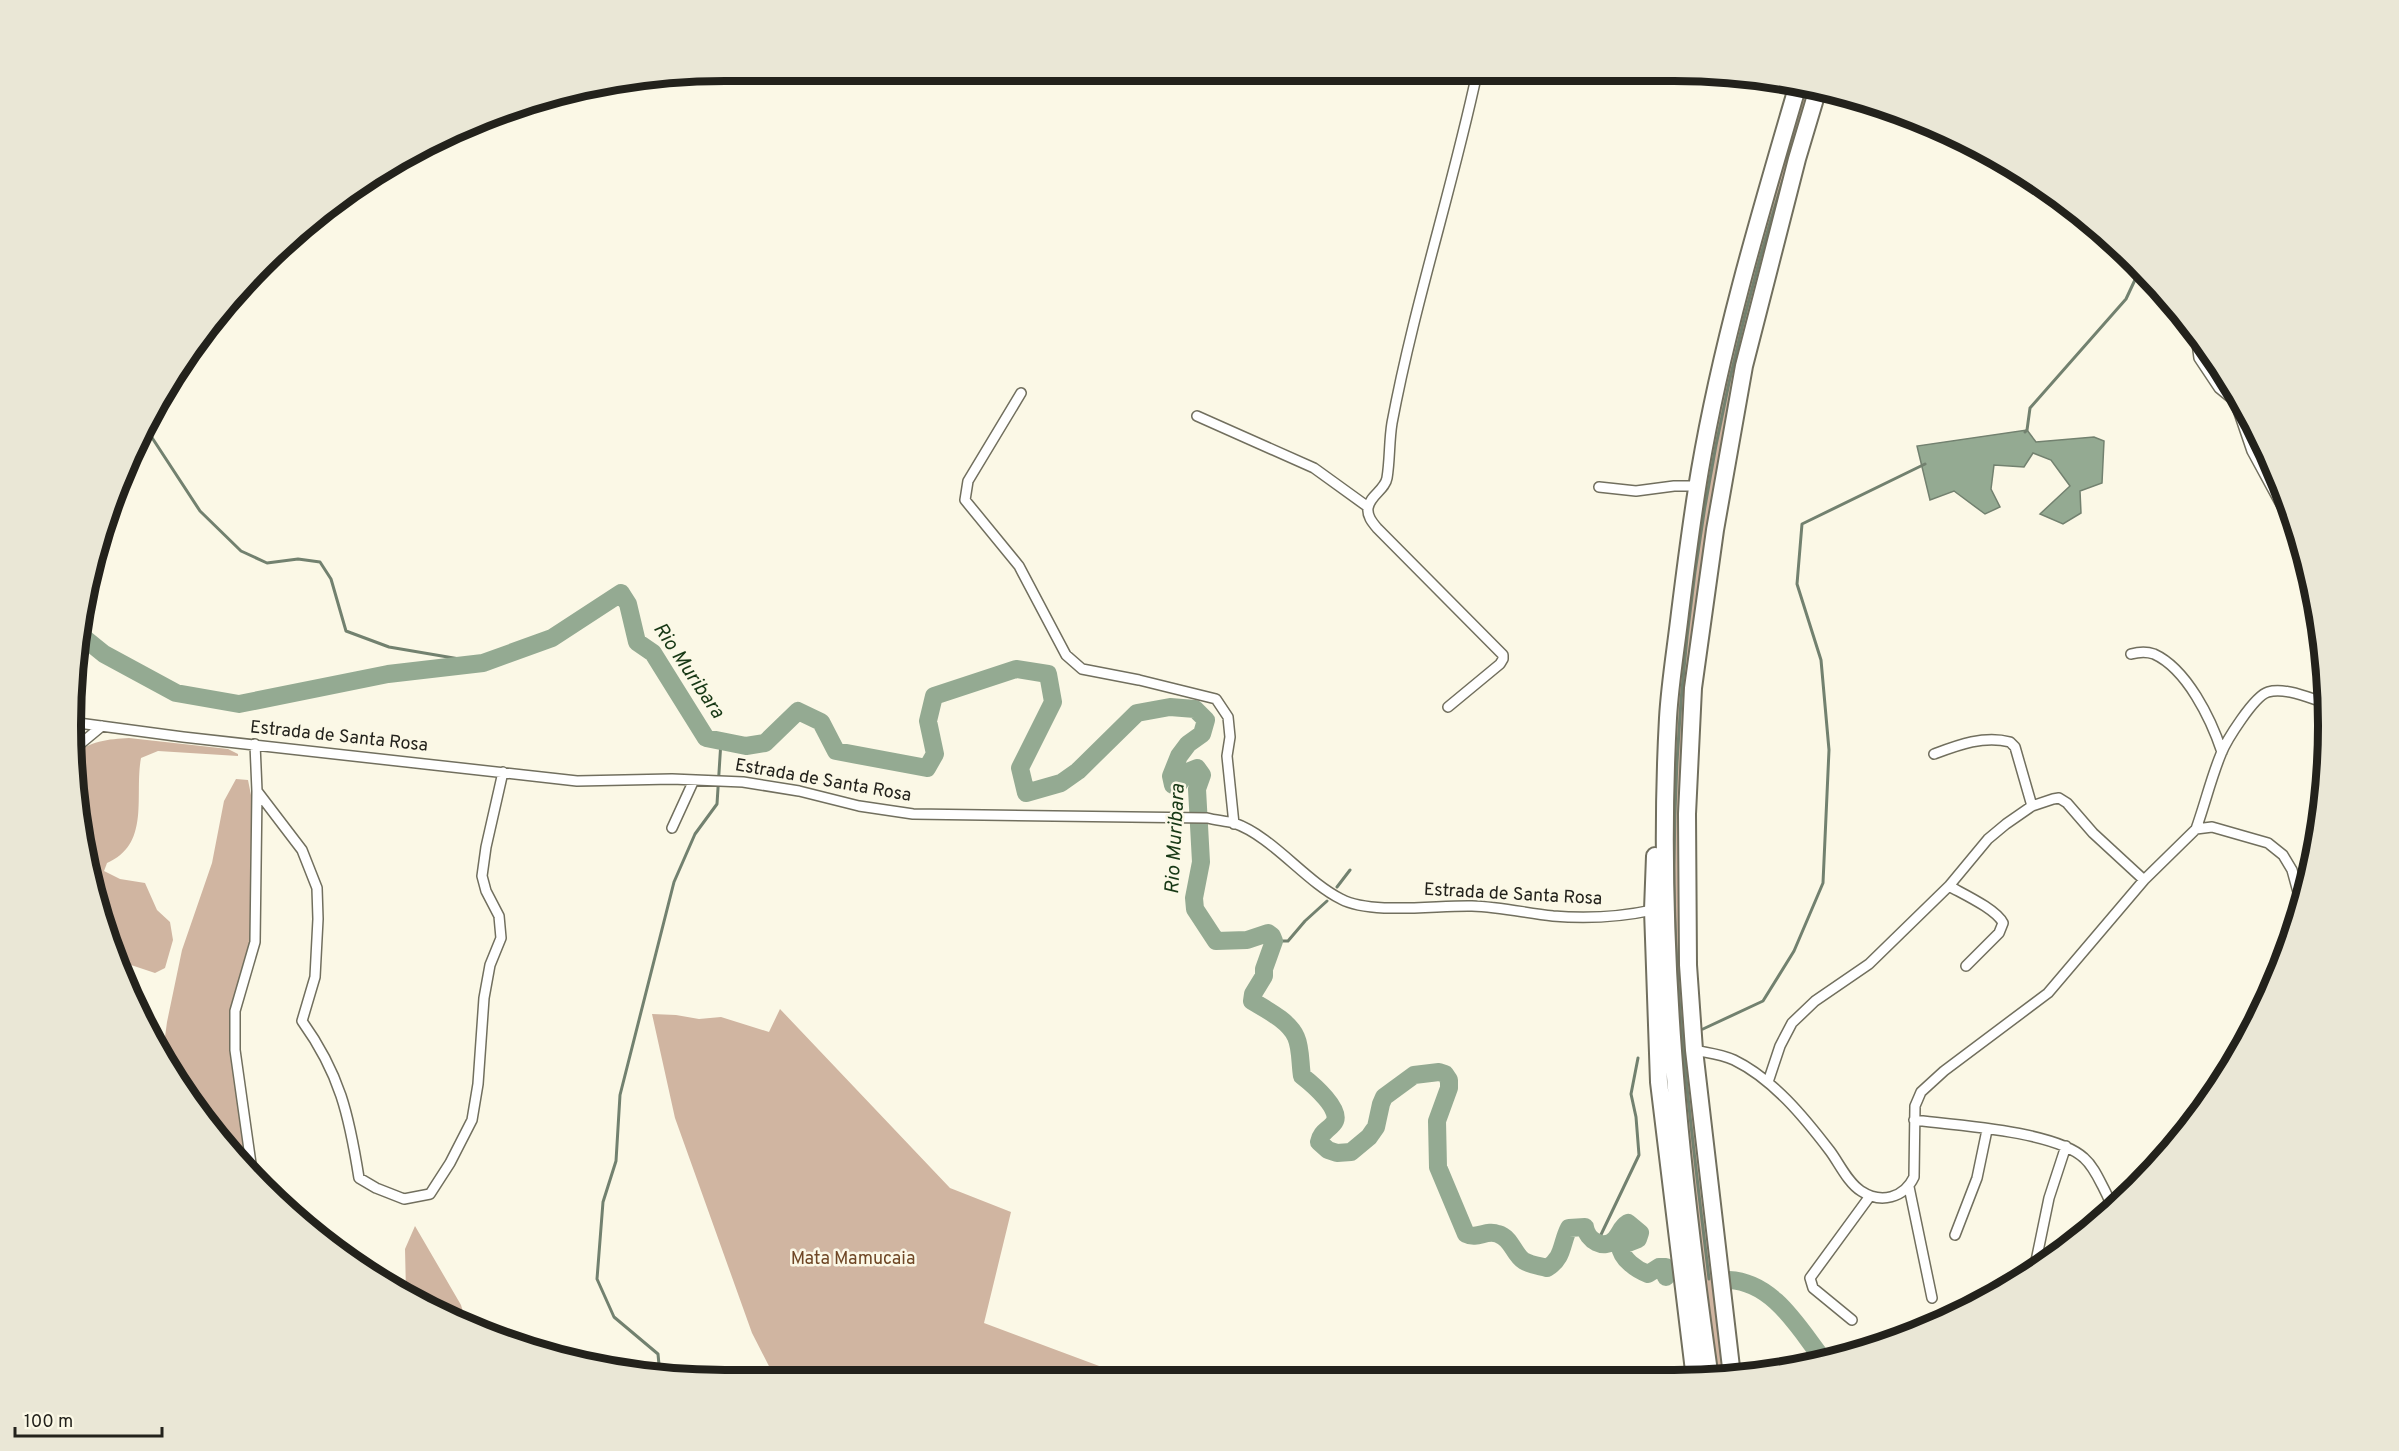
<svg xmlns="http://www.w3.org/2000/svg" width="2399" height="1451" viewBox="0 0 2399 1451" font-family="Overpass,sans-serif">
<rect width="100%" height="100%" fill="#fbf8e6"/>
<path fill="#d0b5a1" d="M 1806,90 L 1814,91 C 1790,177 1762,263 1741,350 C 1705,503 1686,659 1679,817 C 1672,1004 1702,1192 1723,1378 L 1717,1379 L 1682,1110 L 1670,875 L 1676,710 L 1701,494 L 1733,345 L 1775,189 Z
M 129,738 L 228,749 L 238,754 L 238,756 L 158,751 L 141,758 C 134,796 151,844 107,863 L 104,871 L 120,879 L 145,883 L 157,910 L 170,922 L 173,940 L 165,968 L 155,973 L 122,962 L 118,963 L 105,936 L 83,853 L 73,756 C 88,741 109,739 129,738 Z
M 236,779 L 248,780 L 252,800 L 252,937 L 241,982 L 239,1056 L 252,1177 L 206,1124 L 162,1059 L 167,1022 L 182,950 L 212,863 L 224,801 Z
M 780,1009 L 950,1188 L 1011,1212 L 984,1323 L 1126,1376 L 1125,1379 L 771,1379 L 772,1372 L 752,1333 L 675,1118 L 652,1014 L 676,1015 L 699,1019 L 721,1017 L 769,1032 Z
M 415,1226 L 461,1305 L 466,1322 L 406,1292 L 405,1249 Z"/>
<path fill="#94aa92" stroke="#72816f" stroke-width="1.5" d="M 2027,430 L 2036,442 L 2094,437 L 2104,441 L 2102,483 L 2080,491 L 2081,513 L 2063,524 L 2040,514 L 2070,486 L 2051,460 L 2033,453 L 2024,467 L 1994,465 L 1991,489 L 2000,507 L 1985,514 L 1954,491 L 1930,500 L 1917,446 Z"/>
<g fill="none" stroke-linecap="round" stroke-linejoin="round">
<path stroke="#72816f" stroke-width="3" d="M 147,430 L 200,511 L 241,551 L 267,563 L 298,559 L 320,562 L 331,579 L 346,631 L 389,647 L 483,663
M 2025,432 L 2027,430 L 2030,408 L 2126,299 L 2141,267
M 1337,887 L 1350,870
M 1274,941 L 1288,941 L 1305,921 L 1327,901
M 1703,1029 L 1763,1001 L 1794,951 L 1823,883 L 1829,750 L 1821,660 L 1797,584 L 1802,524 L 1925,464
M 1597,1243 L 1639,1155 L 1636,1117 L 1631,1094 L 1638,1058
M 1709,1279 C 1693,1142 1674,1005 1674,867 C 1675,635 1714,402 1783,180
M 660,1375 L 658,1354 L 614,1317 L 597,1279 L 603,1202 L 616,1161 L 620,1095 L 674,882 L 695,834 L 717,804 L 721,741"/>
<path stroke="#94aa92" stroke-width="18" d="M 78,633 L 104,654 L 176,693 L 239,704 L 388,674 L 483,663 L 552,638 L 621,593 L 628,604 L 637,642 L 653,653 L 706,738 L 746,746 L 765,743 L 798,711 L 821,722 L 836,751 L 927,768 L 935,754 L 928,721 L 934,696 L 1016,669 L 1048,674 L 1053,702 L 1020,768 L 1026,793 L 1061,783 L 1078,771 L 1137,713 L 1170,707 L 1195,709 L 1206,720 L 1202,734 L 1188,744 L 1179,756 L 1171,776 L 1173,785 L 1178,785 L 1187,772 L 1197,768 L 1202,775 L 1197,789 L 1201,862 L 1194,898 L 1195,909 L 1216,941 L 1247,940 L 1268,933 L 1272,936 L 1274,941 L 1264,969 L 1264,976 L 1253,994 L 1252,1001 C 1267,1010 1289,1021 1296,1037 C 1301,1048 1300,1064 1302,1076 C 1311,1083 1345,1111 1333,1124 C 1327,1131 1321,1132 1319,1142 L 1328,1150 L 1337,1153 L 1351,1152 L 1369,1137 L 1376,1127 L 1381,1104 L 1384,1097 L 1414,1075 L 1439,1072 L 1445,1074 L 1449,1080 L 1449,1088 L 1437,1121 L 1438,1167 L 1466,1234 C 1478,1240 1486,1229 1498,1234 C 1512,1238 1513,1254 1524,1261 C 1531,1265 1540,1266 1547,1268 C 1564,1258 1561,1243 1569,1228 L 1585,1227 C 1587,1240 1604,1251 1615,1239 C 1621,1233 1620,1228 1628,1223 L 1640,1233 L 1638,1239 L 1620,1246 C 1621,1259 1637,1270 1648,1274 L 1659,1267 L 1666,1267 L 1666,1277
M 1729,1280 C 1773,1282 1798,1327 1822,1358"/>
<g stroke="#716f5e" stroke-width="12">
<path id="street" d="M 2196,335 L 2199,358 L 2219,388 L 2235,401 L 2252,451 L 2296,532
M 1021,393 L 968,481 L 965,500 L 1019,566 L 1066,655 L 1082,669 L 1139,680 L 1216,699 L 1228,717 L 1230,737 L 1227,756 L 1234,824
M 1197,416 L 1314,468 L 1368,507
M 1599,487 L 1636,491 L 1674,486 L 1697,486
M 2131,654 C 2138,652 2146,651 2154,654 C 2187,669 2211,719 2222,752
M 1448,707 L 1500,664 L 1503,659 L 1503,655 L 1377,528 C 1372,522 1367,516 1368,508 C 1370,495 1385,490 1387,478 C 1390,460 1389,441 1392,423 C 1414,305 1452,190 1477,73
M 71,722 L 183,737 L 577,781 L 672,779 L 743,782 L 799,791 L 859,806 L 913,814 L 1207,818 C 1215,820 1225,821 1234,823 C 1272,836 1305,881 1341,899 C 1371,915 1437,905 1472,906 C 1500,907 1526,913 1553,916 C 1587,919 1620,917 1653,910
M 255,744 L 257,791 L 302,850 L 317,888 L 318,919 L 315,977 L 302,1021 C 340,1074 349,1115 359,1178 L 376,1188 L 404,1199 L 430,1194 L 450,1163 L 472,1120 L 478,1084 L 484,998 L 490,965 L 501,938 L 499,916 L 486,891 L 482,876 L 486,847 L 503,772
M 73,750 L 102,726
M 1934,754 C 1958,745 1984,735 2010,742 L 2015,747 L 2032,806
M 672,828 L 694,780
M 2196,829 C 2205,804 2211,778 2221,754 C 2226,741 2254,696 2268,692 C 2285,687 2309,698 2326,703
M 1949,886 C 1963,894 1996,909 2003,923 L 1999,933 L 1966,966
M 1694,1050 C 1708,1053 1721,1054 1734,1060 C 1773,1079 1804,1117 1830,1151 C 1839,1163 1848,1183 1861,1191 C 1881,1204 1904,1198 1914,1177 L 1915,1106 L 1921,1092 L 1944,1071 L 2048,993 L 2144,880 L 2196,829 L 2212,827 L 2268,843 L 2283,855 L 2292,870 L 2301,903
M 1768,1082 L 1780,1046 L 1792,1023 L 1815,1001 L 1869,964 L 1949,886 L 1988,839 L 2006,824 L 2032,806 L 2053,799 L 2059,798 L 2067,803 L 2093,833 L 2144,880
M 1914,1120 C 1955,1125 2055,1131 2084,1158 C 2092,1165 2097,1175 2102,1185 C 2106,1193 2111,1201 2112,1210
M 253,1178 L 235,1050 L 235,1011 L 255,942 L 257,791
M 1909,1187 L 1932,1298
M 1955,1235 L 1977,1178 L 1987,1130
M 2036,1261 L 2049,1198 L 2066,1146
M 1852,1320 L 1813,1288 L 1810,1278 L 1870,1196"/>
</g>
<g stroke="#716f5e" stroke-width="20">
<path id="highway" d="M 1655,856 L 1653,910 L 1659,1082 L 1695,1379
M 1732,1376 L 1694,1050 L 1688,965 L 1687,814 L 1693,688 L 1715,530 L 1744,366 L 1797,159 L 1817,92
M 1710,1379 C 1679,1160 1656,939 1668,718 C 1670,683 1676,648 1680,613 C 1686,565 1692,517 1700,470 C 1722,341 1760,214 1797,88"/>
</g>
<use href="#street" stroke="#fff" stroke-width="9"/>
<use href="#highway" stroke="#fff" stroke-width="16"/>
</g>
<g text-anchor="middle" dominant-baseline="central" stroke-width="5" stroke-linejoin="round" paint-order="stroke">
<g font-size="18" fill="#23221c" stroke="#fbf8e6">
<text transform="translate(339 737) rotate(6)">Estrada de Santa Rosa</text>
<text transform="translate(823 781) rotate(10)">Estrada de Santa Rosa</text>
<text transform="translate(1513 895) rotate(3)">Estrada de Santa Rosa</text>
</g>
<g font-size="18" fill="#6f4726" stroke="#fbf8e6">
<text x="853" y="1259">Mata Mamucaia</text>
</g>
<g font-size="20" font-style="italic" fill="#173815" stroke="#fbf8e6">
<text transform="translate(688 671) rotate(56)">Rio Muribara</text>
<text transform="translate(1176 839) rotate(-87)">Rio Muribara</text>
</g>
</g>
<path d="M0 0H2399V1451H0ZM725 81H1674A644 644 0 0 1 2318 725V726A644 644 0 0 1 1674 1370H725A644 644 0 0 1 81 726V725A644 644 0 0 1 725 81Z" fill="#eae7d6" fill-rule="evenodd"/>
<path fill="none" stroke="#23221c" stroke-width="8" d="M725 81H1674A644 644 0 0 1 2318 725V726A644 644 0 0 1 1674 1370H725A644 644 0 0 1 81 726V725A644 644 0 0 1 725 81Z"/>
<path d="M15 1427v9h147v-9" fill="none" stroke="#23221c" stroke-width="3"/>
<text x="24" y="1427" font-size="18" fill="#23221c" stroke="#fbf8e6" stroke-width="4.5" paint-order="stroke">100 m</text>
</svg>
